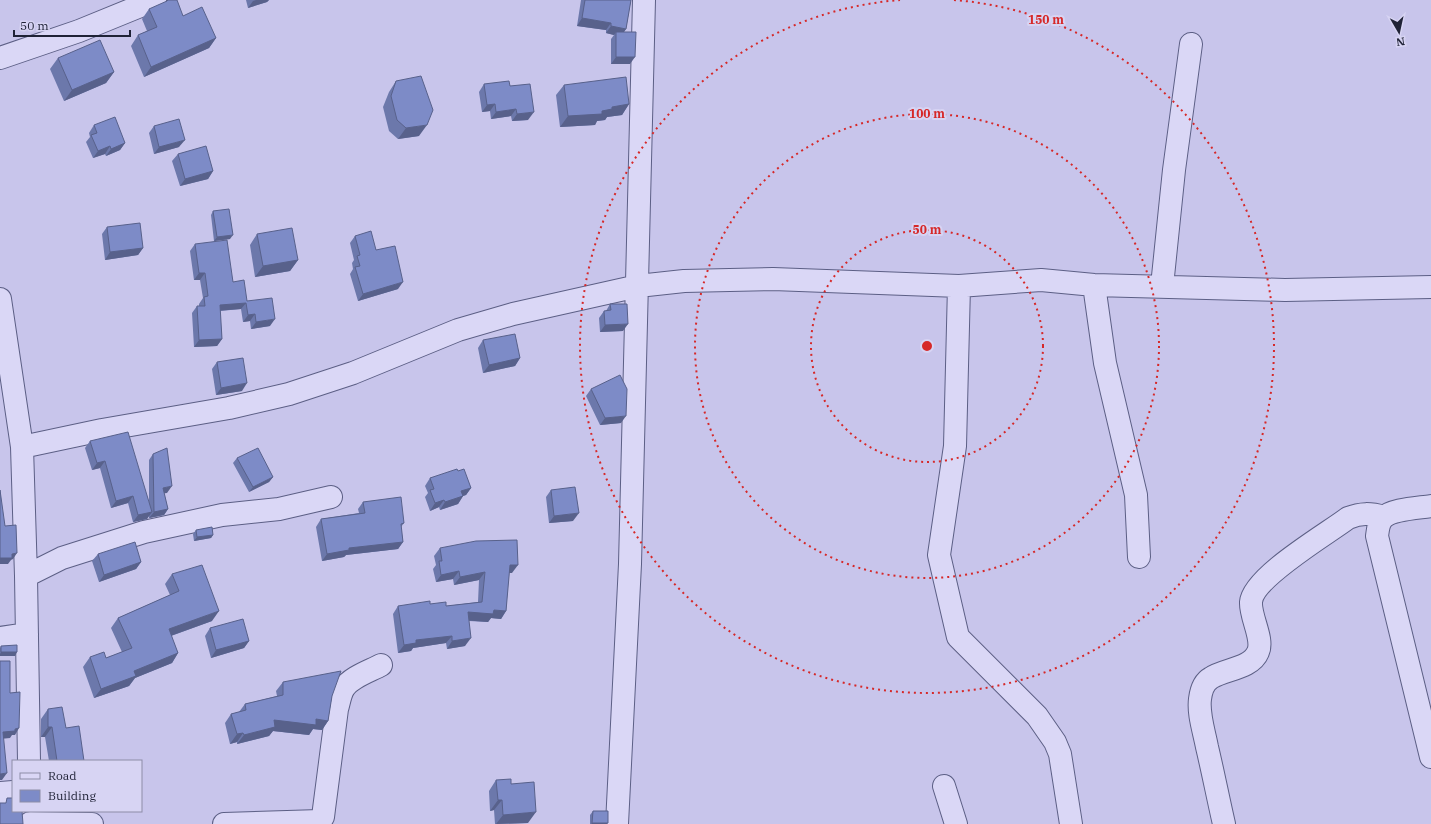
<svg xmlns="http://www.w3.org/2000/svg" width="1431" height="824" viewBox="0 0 1431 824" font-family="'IBM Plex Serif',serif">
<rect width="100%" height="100%" fill="#c8c5eb"/>
<g fill="none" stroke-linecap="round" stroke-linejoin="round">
<g stroke="#5c5f85" stroke-width="24">
<path id="minor" d="M 0,58 L 79,31 L 155,0
M 1094,285 L 1105,363 L 1136,495 L 1139,557
M 959,286 L 955,446 L 939,555 L 958,637 L 1037,716 L 1055,742 L 1060,754 L 1071,824
M 1162,286 L 1174,170 L 1191,44
M 0,299 L 22,447 L 26,576 L 29,761
M 22,447 L 102,430 L 229,408 L 289,394 L 353,373 L 458,330 L 513,314 L 638,286 L 684,281 L 773,279 L 959,286 L 1041,280 L 1094,285 L 1285,290 L 1431,287
M 1431,506 C 1419,508 1391,509 1383,518 C 1378,523 1378,530 1377,536 L 1431,757
M 26,576 L 62,558 L 144,532 L 222,515 L 279,509 L 331,497
M 0,638 L 27,634
M 944,786 L 956,824
M 0,793 L 13,792
M 30,823 L 92,824
M 224,824 L 320,821 L 323,817 L 324,809 L 337,709 C 339,703 340,694 344,688 C 351,677 370,671 381,665
M 617,824 L 630,564 L 644,0
M 1224,824 C 1218,798 1213,772 1207,747 C 1204,731 1198,714 1200,699 C 1201,691 1204,682 1211,678 C 1224,669 1251,669 1258,652 C 1264,639 1250,617 1251,602 C 1253,577 1327,534 1348,518 C 1361,513 1370,513 1384,517"/>
</g>
<use href="#minor" stroke="#dad7f6" stroke-width="22"/>
</g>
<path fill="#6c78ab" d="M 246,0 L 269,0 L 267,2 L 248,8 Z
M 581,0 L 631,0 L 626,29 L 624,32 L 630,64 L 611,64 L 611,39 L 614,35 L 606,33 L 606,30 L 577,26 Z
M 149,9 L 183,16 L 216,38 L 209,48 L 144,77 L 131,46 L 138,35 L 147,31 L 142,19 Z
M 58,58 L 114,72 L 106,83 L 64,101 L 50,69 Z
M 396,81 L 419,136 L 398,139 L 389,131 L 383,107 L 389,92 Z
M 484,84 L 510,86 L 528,120 L 512,121 L 511,116 L 491,119 L 490,111 L 482,112 L 479,92 Z
M 564,85 L 629,104 L 622,115 L 607,117 L 605,120 L 597,121 L 595,125 L 560,127 L 556,95 Z
M 94,125 L 125,143 L 120,150 L 106,156 L 105,154 L 93,158 L 86,142 L 90,137 L 89,133 Z
M 154,126 L 179,147 L 154,154 L 149,133 Z
M 178,154 L 213,171 L 208,179 L 180,186 L 172,161 Z
M 213,211 L 230,239 L 214,241 L 211,215 Z
M 107,227 L 143,248 L 138,255 L 105,260 L 102,234 Z
M 257,234 L 298,260 L 290,271 L 255,277 L 250,245 Z
M 355,236 L 376,250 L 398,289 L 358,301 L 350,274 L 353,269 L 352,263 L 354,260 L 350,243 Z
M 195,244 L 233,282 L 247,301 L 270,326 L 251,329 L 250,321 L 243,322 L 241,309 L 220,311 L 222,339 L 217,346 L 194,347 L 192,313 L 197,306 L 199,306 L 199,304 L 203,298 L 200,280 L 194,280 L 190,251 Z
M 610,304 L 623,331 L 600,332 L 599,318 L 604,311 L 606,311 Z
M 483,340 L 520,358 L 515,366 L 483,373 L 478,348 Z
M 217,362 L 242,391 L 216,395 L 212,369 Z
M 591,389 L 621,423 L 600,425 L 586,396 Z
M 90,441 L 149,503 L 149,460 L 153,454 L 167,493 L 164,493 L 168,509 L 164,515 L 149,518 L 149,515 L 147,519 L 133,522 L 128,503 L 111,508 L 100,468 L 92,470 L 85,448 Z
M 237,458 L 273,477 L 269,482 L 249,492 L 233,463 Z
M 458,471 L 471,488 L 466,495 L 463,496 L 458,504 L 440,510 L 439,507 L 430,511 L 425,497 L 428,493 L 425,486 L 430,478 Z
M 551,490 L 573,521 L 549,523 L 546,497 Z
M 363,502 L 404,523 L 401,527 L 403,542 L 398,549 L 346,555 L 344,557 L 322,561 L 316,527 L 321,519 L 359,513 L 358,509 Z
M 196,530 L 213,535 L 211,538 L 194,541 L 193,534 Z
M 440,548 L 512,573 L 509,573 L 506,611 L 501,619 L 491,618 L 488,622 L 469,621 L 465,646 L 447,649 L 446,643 L 413,648 L 411,651 L 398,653 L 393,614 L 398,606 L 430,604 L 446,606 L 478,602 L 479,580 L 454,585 L 453,579 L 436,582 L 433,569 L 436,565 L 434,556 Z
M 98,554 L 141,562 L 136,569 L 99,582 L 92,561 Z
M 172,574 L 212,621 L 171,636 L 178,653 L 172,663 L 135,678 L 129,686 L 94,698 L 83,667 L 90,657 L 106,658 L 122,652 L 111,628 L 118,618 L 170,595 L 165,584 Z
M 210,628 L 249,641 L 244,648 L 211,658 L 205,636 Z
M 1,646 L 15,656 L 0,656 L 0,648 Z
M 283,682 L 332,696 L 328,721 L 322,730 L 313,729 L 309,735 L 273,731 L 269,736 L 237,744 L 237,742 L 230,744 L 225,723 L 231,714 L 239,712 L 245,704 L 277,696 L 276,691 Z
M 48,709 L 66,728 L 84,761 L 49,761 L 45,737 L 41,737 L 41,719 Z
M 496,780 L 511,784 L 528,823 L 495,824 L 494,810 L 490,811 L 489,791 Z
M 593,811 L 607,824 L 590,824 L 590,815 Z"/>
<path fill="#58618b" d="M 256,0 L 269,0 L 267,2 L 248,8 L 253,1 Z
M 582,18 L 611,23 L 606,30 L 577,26 Z
M 611,26 L 626,29 L 621,36 L 616,32 L 614,35 L 606,33 Z
M 216,38 L 209,48 L 144,77 L 151,67 Z
M 616,57 L 635,57 L 630,64 L 611,64 Z
M 114,72 L 106,83 L 64,101 L 72,90 Z
M 495,104 L 490,111 L 482,112 L 487,105 Z
M 629,104 L 622,115 L 607,117 L 605,120 L 597,121 L 595,125 L 560,127 L 568,116 L 602,111 L 612,107 Z
M 516,109 L 511,116 L 491,119 L 496,112 Z
M 534,112 L 528,120 L 512,121 L 517,114 Z
M 427,125 L 419,136 L 398,139 L 406,128 Z
M 185,140 L 179,147 L 154,154 L 159,147 Z
M 125,143 L 120,150 L 106,156 L 111,149 Z
M 110,146 L 105,154 L 93,158 L 98,151 Z
M 213,171 L 208,179 L 180,186 L 185,179 Z
M 233,235 L 230,239 L 214,241 L 217,237 Z
M 143,248 L 138,255 L 105,260 L 110,252 Z
M 298,260 L 290,271 L 255,277 L 263,266 Z
M 199,273 L 205,273 L 200,280 L 194,280 Z
M 403,282 L 398,289 L 358,301 L 363,294 Z
M 246,303 L 241,309 L 215,311 L 220,305 Z
M 255,314 L 250,321 L 243,322 L 248,315 Z
M 275,319 L 270,326 L 251,329 L 256,322 Z
M 628,324 L 623,331 L 600,332 L 605,325 Z
M 222,339 L 217,346 L 194,347 L 199,340 Z
M 520,358 L 515,366 L 483,373 L 489,365 Z
M 247,383 L 242,391 L 216,395 L 221,388 Z
M 626,416 L 621,423 L 600,425 L 605,418 Z
M 105,461 L 100,468 L 92,470 L 97,463 Z
M 273,477 L 269,482 L 249,492 L 253,487 Z
M 172,486 L 167,493 L 158,494 L 163,488 Z
M 471,488 L 466,495 L 456,498 L 461,491 Z
M 133,496 L 128,503 L 111,508 L 116,501 Z
M 463,496 L 458,504 L 440,510 L 445,502 Z
M 444,500 L 439,507 L 430,511 L 435,503 Z
M 168,509 L 164,515 L 149,518 L 154,512 Z
M 152,512 L 147,519 L 133,522 L 138,515 Z
M 579,513 L 573,521 L 549,523 L 554,516 Z
M 213,535 L 211,538 L 194,541 L 197,537 Z
M 403,542 L 398,549 L 346,555 L 344,557 L 322,561 L 327,554 L 349,548 Z
M 17,553 L 13,559 L 11,560 L 8,564 L 0,564 L 0,558 L 12,554 Z
M 141,562 L 136,569 L 99,582 L 104,575 Z
M 510,565 L 518,565 L 512,573 L 504,573 Z
M 459,571 L 453,579 L 436,582 L 441,575 Z
M 485,572 L 479,580 L 454,585 L 460,577 Z
M 494,610 L 506,611 L 501,619 L 491,618 L 488,622 L 462,620 L 468,612 Z
M 219,611 L 212,621 L 162,639 L 169,629 Z
M 452,636 L 446,643 L 413,648 L 411,651 L 398,653 L 404,645 L 416,640 Z
M 471,638 L 465,646 L 447,649 L 452,641 Z
M 249,641 L 244,648 L 211,658 L 216,650 Z
M 1,652 L 17,652 L 15,656 L 0,656 L 0,654 Z
M 178,653 L 172,663 L 135,678 L 129,686 L 94,698 L 101,689 L 134,671 Z
M 316,719 L 328,721 L 322,730 L 313,729 L 309,735 L 273,731 L 269,736 L 237,744 L 244,735 L 274,720 Z
M 48,727 L 52,727 L 45,737 L 41,737 Z
M 19,728 L 15,735 L 12,735 L 10,738 L 0,739 L 3,732 Z
M 243,733 L 237,742 L 230,744 L 237,734 Z
M 7,773 L 2,780 L 0,780 L 0,774 Z
M 498,800 L 502,800 L 494,810 L 490,811 Z
M 536,812 L 528,823 L 496,824 L 503,815 Z
M 592,823 L 608,823 L 607,824 L 591,824 Z"/>
<path fill="#7d8bc7" stroke="#58618b" d="M 168,0 L 177,0 L 183,16 L 202,7 L 216,38 L 151,67 L 138,35 L 157,27 L 149,9 L 167,1 Z
M 585,0 L 631,0 L 626,29 L 611,26 L 611,23 L 582,18 Z
M 616,32 L 636,32 L 635,57 L 616,57 Z
M 100,40 L 114,72 L 72,90 L 58,58 Z
M 421,76 L 433,110 L 427,125 L 406,128 L 397,120 L 391,96 L 396,81 Z
M 626,77 L 629,104 L 612,107 L 612,109 L 602,111 L 602,114 L 568,116 L 564,85 Z
M 509,81 L 510,86 L 530,84 L 534,112 L 517,114 L 516,109 L 496,112 L 495,104 L 487,105 L 484,84 Z
M 115,117 L 125,143 L 111,149 L 110,146 L 98,151 L 91,135 L 97,133 L 94,125 Z
M 179,119 L 185,140 L 159,147 L 154,126 Z
M 206,146 L 213,171 L 185,179 L 178,154 Z
M 229,209 L 233,235 L 217,237 L 213,211 Z
M 140,223 L 143,248 L 110,252 L 107,227 Z
M 292,228 L 298,260 L 263,266 L 257,234 Z
M 371,231 L 376,250 L 395,246 L 403,282 L 363,294 L 355,267 L 360,266 L 357,256 L 360,255 L 355,236 Z
M 227,240 L 233,282 L 244,280 L 247,301 L 272,298 L 275,319 L 256,322 L 255,314 L 248,315 L 246,303 L 220,305 L 222,339 L 199,340 L 197,306 L 205,306 L 204,297 L 208,296 L 205,273 L 199,273 L 195,244 Z
M 610,304 L 627,304 L 628,324 L 605,325 L 604,311 L 611,310 Z
M 515,334 L 520,358 L 489,365 L 483,340 Z
M 243,358 L 247,383 L 221,388 L 217,362 Z
M 620,375 L 627,389 L 626,416 L 605,418 L 591,389 Z
M 128,432 L 152,512 L 138,515 L 133,496 L 116,501 L 105,461 L 97,463 L 90,441 Z
M 167,448 L 172,486 L 163,488 L 168,509 L 154,512 L 153,454 Z
M 258,448 L 273,477 L 253,487 L 237,458 Z
M 457,469 L 458,471 L 464,469 L 471,488 L 461,491 L 463,496 L 445,502 L 444,500 L 435,503 L 430,490 L 434,489 L 430,478 Z
M 575,487 L 579,513 L 554,516 L 551,490 Z
M 0,490 L 5,526 L 16,525 L 17,553 L 12,554 L 12,558 L 0,558 Z
M 401,497 L 404,523 L 401,524 L 403,542 L 349,548 L 349,550 L 327,554 L 321,519 L 365,513 L 363,502 Z
M 212,527 L 213,535 L 197,537 L 196,530 Z
M 517,540 L 518,565 L 510,565 L 506,611 L 494,610 L 493,614 L 468,612 L 471,638 L 452,641 L 452,636 L 416,640 L 416,643 L 404,645 L 398,606 L 430,601 L 430,604 L 446,602 L 446,606 L 482,602 L 485,572 L 460,577 L 459,571 L 441,575 L 439,561 L 442,561 L 440,548 L 476,541 Z
M 135,542 L 141,562 L 104,575 L 98,554 Z
M 202,565 L 219,611 L 169,629 L 178,653 L 134,671 L 136,676 L 101,689 L 90,657 L 104,652 L 106,658 L 132,648 L 118,618 L 179,591 L 172,574 Z
M 243,619 L 249,641 L 216,650 L 210,628 Z
M 17,645 L 17,652 L 1,652 L 1,646 Z
M 0,661 L 10,661 L 10,693 L 20,692 L 19,728 L 15,729 L 15,731 L 3,732 L 7,773 L 0,774 Z
M 341,671 L 332,696 L 328,721 L 316,719 L 316,725 L 274,720 L 275,727 L 244,735 L 243,733 L 237,734 L 231,714 L 246,710 L 245,704 L 283,695 L 283,682 Z
M 62,707 L 66,728 L 79,726 L 84,761 L 57,761 L 52,727 L 48,727 L 48,709 Z
M 511,779 L 511,784 L 534,782 L 536,812 L 503,815 L 502,800 L 498,800 L 496,780 Z
M 7,798 L 13,798 L 13,811 L 22,811 L 23,824 L 0,824 L 0,803 L 6,803 Z
M 593,811 L 608,811 L 608,823 L 592,823 Z"/>
<g fill="none" stroke="#d62828" stroke-width="2" stroke-dasharray="2 4">
<circle cx="927" cy="346" r="116"/>
<circle cx="927" cy="346" r="232"/>
<path d="M954 0A347 347 0 1 1 900 0"/>
</g>
<circle cx="927" cy="346" r="6" fill="#d62828" stroke="#d7d4f3" stroke-width="2"/>
<g font-size="12" text-anchor="middle" font-weight="bold" fill="#d62828" stroke="#d7d4f3" stroke-width="4" stroke-linejoin="round" paint-order="stroke">
<text x="1046" y="24">150 m</text>
<text x="927" y="118">100 m</text>
<text x="927" y="234">50 m</text>
</g>
<rect x="12" y="760" width="130" height="52" fill="#d7d4f3" stroke="#8d8da7"/>
<rect x="20" y="773" width="20" height="6" fill="#dad7f6" stroke="#8d8da7"/>
<text x="48" y="780" font-size="12" fill="#1f2236">Road</text>
<rect x="20" y="790" width="20" height="12" fill="#7d8bc7" stroke="#8d8da7"/>
<text x="48" y="800" font-size="12" fill="#1f2236">Building</text>
<g transform="translate(1399 32) rotate(171)" stroke="#d7d4f3" stroke-width="3" paint-order="stroke">
<path d="M0-3L7 15L0 10L-7 15Z" fill="#1f2236"/>
<text y="-6" font-size="11" font-weight="bold" text-anchor="middle" fill="#1f2236">N</text>
</g>
<path d="M14 30v6h116v-6" fill="none" stroke="#1f2236" stroke-width="2"/>
<text x="20" y="30" font-size="12" fill="#1f2236" stroke="#d7d4f3" stroke-width="3" paint-order="stroke">50 m</text>
</svg>
